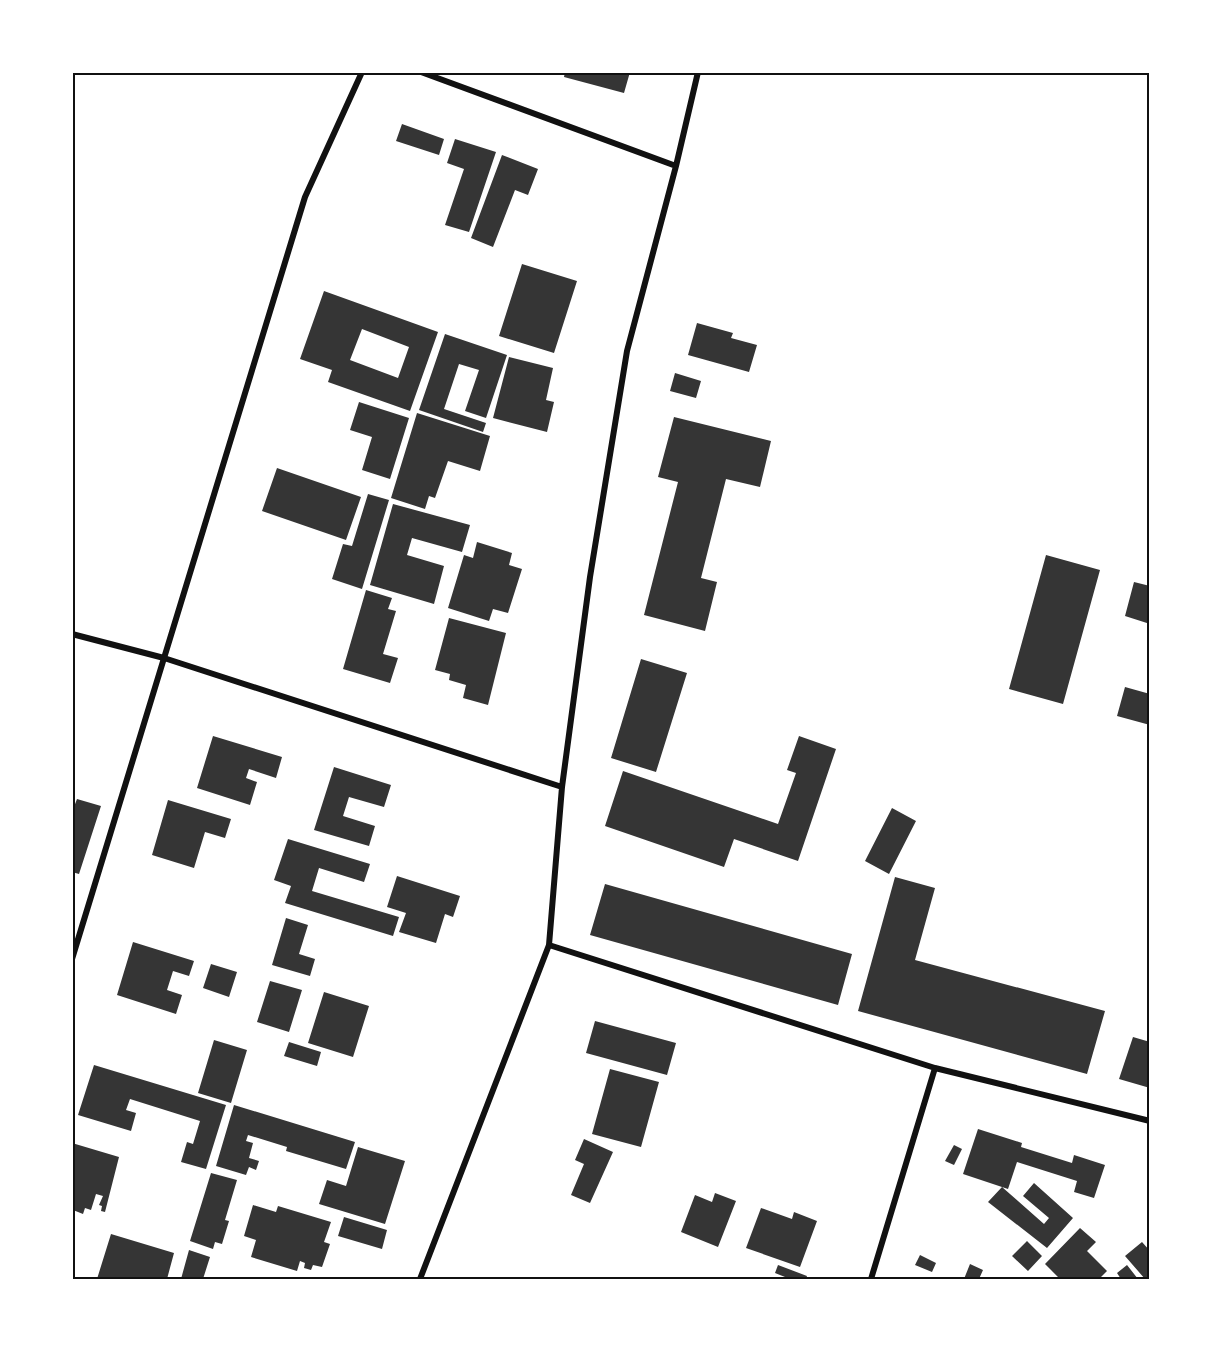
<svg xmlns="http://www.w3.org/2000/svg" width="1222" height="1351" viewBox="0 0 1222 1351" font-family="'Alegreya Sans',sans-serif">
<rect width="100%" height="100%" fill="#fff"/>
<path fill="#353535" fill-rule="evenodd" d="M 565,72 L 630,72 L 624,93 L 564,77 Z
M 402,124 L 444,139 L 439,155 L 396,141 Z
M 455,139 L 496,152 L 469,232 L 445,225 L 464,169 L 447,163 Z
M 502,155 L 538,169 L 528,195 L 515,190 L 493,247 L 471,238 Z
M 522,264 L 577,281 L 554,353 L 499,336 Z
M 324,291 L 438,332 L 410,411 L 328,382 L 332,370 L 300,359 ZM 362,329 L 409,347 L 398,378 L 350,360 Z
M 697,323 L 733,333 L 731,338 L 757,345 L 749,372 L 688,355 Z
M 445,334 L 507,355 L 486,418 L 465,411 L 479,370 L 459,364 L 444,409 L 486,423 L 483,432 L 419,410 Z
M 509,357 L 553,368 L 546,400 L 554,402 L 547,432 L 493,418 Z
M 675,373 L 701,381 L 696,398 L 670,391 Z
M 359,402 L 409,418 L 390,479 L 362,470 L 372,437 L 350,430 Z
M 417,413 L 490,436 L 480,471 L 448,461 L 435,498 L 429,496 L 425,509 L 391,498 Z
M 674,417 L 771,441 L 760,487 L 726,479 L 701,578 L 717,582 L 705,631 L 644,615 L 678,482 L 658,477 Z
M 277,468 L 361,497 L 346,540 L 262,511 Z
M 368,494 L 389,500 L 362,589 L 332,579 L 343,544 L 352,546 Z
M 393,504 L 470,525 L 462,552 L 412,538 L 407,555 L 444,566 L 434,604 L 370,585 Z
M 477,542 L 512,553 L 509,565 L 522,569 L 508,613 L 493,609 L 489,621 L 448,608 L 464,555 L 473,558 Z
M 1046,555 L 1100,570 L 1063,704 L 1009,689 Z
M 1134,582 L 1150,586 L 1150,624 L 1125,616 Z
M 366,590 L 392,598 L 388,609 L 396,611 L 383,654 L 398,658 L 390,683 L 343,669 Z
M 449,618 L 506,633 L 488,705 L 463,698 L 466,685 L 449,680 L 450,674 L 435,670 Z
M 641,659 L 687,673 L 656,772 L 611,758 Z
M 1125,687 L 1150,694 L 1150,725 L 1117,716 Z
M 213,736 L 282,757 L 276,778 L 249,769 L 246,778 L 257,782 L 250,805 L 197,788 Z
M 799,736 L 836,749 L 798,861 L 734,839 L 724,867 L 605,826 L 623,771 L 778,824 L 796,773 L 787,770 Z
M 334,767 L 391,785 L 384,807 L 349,797 L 343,816 L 375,826 L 369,846 L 314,830 Z
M 77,799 L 101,806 L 79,874 L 72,872 L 72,812 Z
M 168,800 L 231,819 L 225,838 L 205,832 L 194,868 L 152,855 Z
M 892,808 L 916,821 L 889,874 L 865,861 Z
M 288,839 L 370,864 L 364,882 L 319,868 L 312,891 L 399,917 L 393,936 L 285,903 L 291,886 L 274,880 Z
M 397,876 L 460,896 L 453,917 L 445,914 L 436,943 L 399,932 L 406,913 L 387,907 Z
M 895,877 L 935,888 L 915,960 L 1105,1011 L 1087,1074 L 858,1011 Z
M 605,884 L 852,954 L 838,1005 L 590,935 Z
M 286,918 L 308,925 L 299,954 L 315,959 L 310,976 L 272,965 Z
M 133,942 L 194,961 L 189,976 L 173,971 L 167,990 L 182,995 L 176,1014 L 117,995 Z
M 211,964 L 237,972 L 229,997 L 203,988 Z
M 270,981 L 302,990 L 289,1032 L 257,1022 Z
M 324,992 L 369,1006 L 353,1057 L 308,1043 Z
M 595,1021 L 676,1043 L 667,1075 L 586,1053 Z
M 1133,1037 L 1150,1042 L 1150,1088 L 1119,1079 Z
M 214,1040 L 247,1050 L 231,1103 L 198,1093 Z
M 289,1042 L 321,1052 L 317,1066 L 284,1056 Z
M 94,1065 L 226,1105 L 206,1169 L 181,1162 L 187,1142 L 193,1144 L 200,1121 L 130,1099 L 126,1110 L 136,1113 L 131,1131 L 78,1115 Z
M 610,1069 L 659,1082 L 641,1147 L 592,1134 Z
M 234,1105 L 355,1142 L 346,1169 L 286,1151 L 287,1147 L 248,1135 L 246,1141 L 253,1143 L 249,1158 L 259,1161 L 256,1170 L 249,1167 L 246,1175 L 216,1166 Z
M 978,1129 L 1022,1143 L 1021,1147 L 1072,1163 L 1074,1155 L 1105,1165 L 1094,1198 L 1074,1192 L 1077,1181 L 1017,1162 L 1008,1189 L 963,1174 Z
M 584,1139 L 613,1152 L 590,1203 L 571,1195 L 584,1164 L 575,1160 Z
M 72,1143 L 119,1157 L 105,1212 L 101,1211 L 102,1206 L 99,1205 L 103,1196 L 96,1194 L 91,1210 L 85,1208 L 83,1214 L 73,1210 L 75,1203 L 72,1200 L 75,1192 L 72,1196 Z
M 954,1145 L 962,1149 L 954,1165 L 945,1161 Z
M 358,1147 L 405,1161 L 385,1224 L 319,1204 L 327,1180 L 346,1186 Z
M 211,1173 L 237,1180 L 225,1220 L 229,1221 L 222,1244 L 215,1242 L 213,1249 L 190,1241 Z
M 1034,1183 L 1073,1218 L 1047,1248 L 988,1202 L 1002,1187 L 1044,1224 L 1049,1218 L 1023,1196 Z
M 715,1193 L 736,1201 L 718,1247 L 681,1232 L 695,1195 L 712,1202 Z
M 253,1205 L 276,1212 L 278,1206 L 331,1222 L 324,1242 L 330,1244 L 322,1267 L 313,1265 L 311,1270 L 304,1268 L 305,1263 L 300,1261 L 297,1271 L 251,1257 L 256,1240 L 244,1236 Z
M 761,1208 L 792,1219 L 794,1212 L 817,1221 L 800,1267 L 746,1248 Z
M 344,1217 L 387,1230 L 382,1249 L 338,1236 Z
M 1080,1228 L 1096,1242 L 1087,1251 L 1107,1271 L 1099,1279 L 1060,1279 L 1045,1264 Z
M 111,1234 L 174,1253 L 167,1279 L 97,1279 Z
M 1027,1241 L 1042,1256 L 1028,1271 L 1012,1256 Z
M 1142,1242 L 1150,1251 L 1150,1279 L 1145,1279 L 1125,1256 Z
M 189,1250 L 210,1257 L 203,1279 L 181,1279 Z
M 920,1255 L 936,1263 L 932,1272 L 915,1265 Z
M 970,1264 L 983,1270 L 979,1279 L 964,1279 Z
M 778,1265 L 807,1276 L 806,1279 L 790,1279 L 775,1273 Z
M 1127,1265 L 1138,1279 L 1121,1279 L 1117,1273 Z"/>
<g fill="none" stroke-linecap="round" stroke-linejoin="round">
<path stroke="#111" stroke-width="6" d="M 421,72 L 676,166
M 72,634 L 164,658 L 562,787
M 549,945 L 935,1068 L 1150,1121
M 72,959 L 305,197 L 362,72
M 420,1279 L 549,945 L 562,787 L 590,577 L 627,351 L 676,166 L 698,72
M 871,1279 L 935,1068"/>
</g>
<rect width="1222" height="1351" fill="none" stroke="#ffffff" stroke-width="147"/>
<rect x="74" y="74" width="1074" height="1204" fill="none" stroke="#111" stroke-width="2"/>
</svg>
